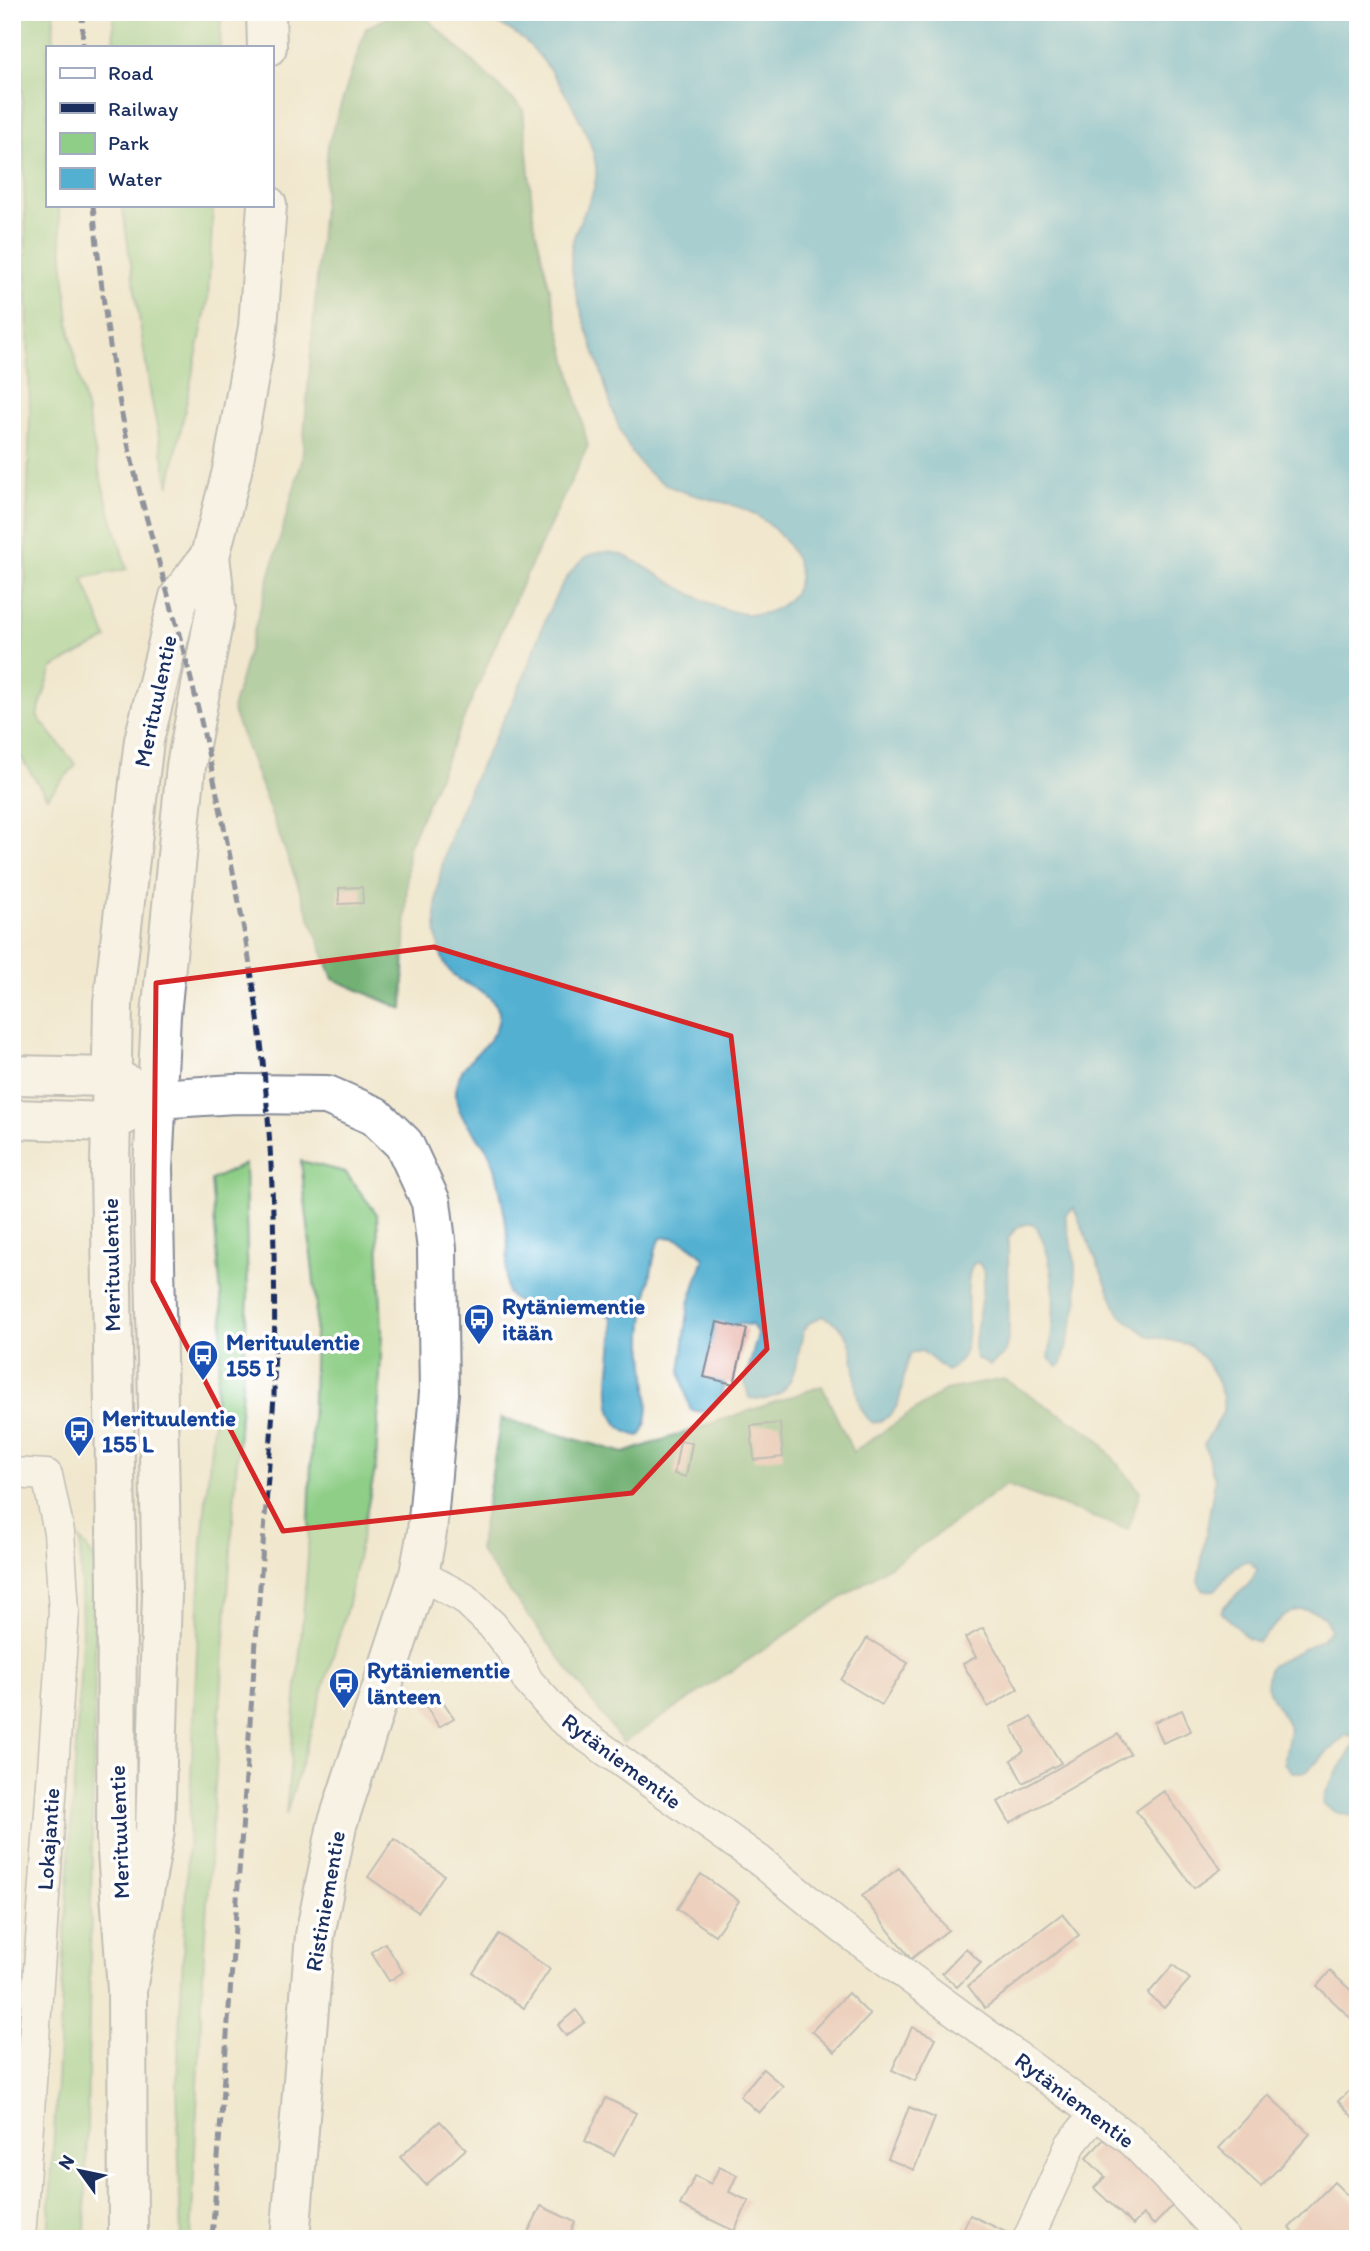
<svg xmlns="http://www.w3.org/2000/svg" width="1370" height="2251" viewBox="0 0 1370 2251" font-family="Itim,sans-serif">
<rect width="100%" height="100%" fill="#fff"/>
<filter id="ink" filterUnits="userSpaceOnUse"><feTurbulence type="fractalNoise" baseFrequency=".0143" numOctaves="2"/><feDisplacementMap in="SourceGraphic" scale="14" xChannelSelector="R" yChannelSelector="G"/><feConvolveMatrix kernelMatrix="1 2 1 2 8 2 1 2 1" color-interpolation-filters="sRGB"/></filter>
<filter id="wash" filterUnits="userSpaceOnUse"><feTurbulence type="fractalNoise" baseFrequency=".00686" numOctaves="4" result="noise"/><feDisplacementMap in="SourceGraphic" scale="28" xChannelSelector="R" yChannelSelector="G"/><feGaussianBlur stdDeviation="1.57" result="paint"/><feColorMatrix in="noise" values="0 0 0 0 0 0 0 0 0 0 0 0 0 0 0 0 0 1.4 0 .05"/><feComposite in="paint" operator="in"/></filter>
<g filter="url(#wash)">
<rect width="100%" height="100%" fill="#f1e7ce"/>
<path fill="#8ece86" stroke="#547e72" stroke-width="2" d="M 20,12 L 54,12 L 53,47 L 47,47 L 47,205 L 58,205 L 70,333 L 102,484 L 127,569 L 83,578 L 107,639 L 52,668 L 37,716 L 76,765 L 47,797 L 14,747 L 24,625 L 30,415 Z
M 113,12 L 221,12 L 220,47 L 114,47 Z
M 122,205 L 213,205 L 208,300 L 169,486 L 151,397 Z
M 301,1161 L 345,1172 L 377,1214 L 382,1331 L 376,1465 L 347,1608 L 286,1815 L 308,1557 L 316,1301 Z
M 245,1164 L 248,1298 L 205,1933 L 191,2239 L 181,2239 L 177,2084 L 192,1759 L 202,1542 L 223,1319 L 211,1180 Z
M 80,1539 L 97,1561 L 85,2239 L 48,2239 L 82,1641 Z"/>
<path fill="#72b173" stroke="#467068" stroke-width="2" d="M 398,12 L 420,12 L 523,109 L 534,223 L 588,446 L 520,588 L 408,848 L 403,1009 L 333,979 L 232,709 L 302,460 L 328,144 L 366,28 Z
M 1004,1379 L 1094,1435 L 1140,1491 L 1128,1530 L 1006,1485 L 935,1536 L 623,1743 L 479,1550 L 501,1418 L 624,1453 L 822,1386 L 853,1452 L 945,1390 Z"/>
<path fill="#53b0d1" stroke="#377098" stroke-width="2" d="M 467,12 L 1358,12 L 1358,1818 L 1335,1812 L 1323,1804 C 1326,1779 1349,1763 1355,1740 L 1347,1734 L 1306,1772 L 1292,1772 L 1284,1763 L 1290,1729 C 1282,1708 1257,1690 1271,1666 L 1322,1639 L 1330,1630 C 1327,1620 1323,1613 1312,1611 C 1284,1604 1275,1630 1257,1642 L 1247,1638 L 1221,1611 C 1231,1595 1252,1589 1256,1570 L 1251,1562 L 1246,1561 L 1236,1566 L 1215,1590 L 1203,1591 L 1198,1581 L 1215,1480 L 1204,1444 L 1223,1412 L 1223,1398 L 1216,1378 L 1205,1360 L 1190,1345 L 1147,1335 L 1119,1314 L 1074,1208 L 1065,1215 L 1074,1257 L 1078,1300 L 1062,1364 L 1057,1367 L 1049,1358 C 1055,1311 1059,1269 1036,1226 C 1023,1220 1014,1229 1008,1239 L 1009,1335 L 1004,1355 L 990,1365 L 976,1358 L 974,1347 L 985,1273 L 979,1263 L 974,1263 C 957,1289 984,1355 947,1371 L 922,1351 L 911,1353 C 897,1379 910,1415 873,1423 C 838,1396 876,1338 822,1316 L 809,1323 L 804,1330 C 795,1359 797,1407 749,1398 L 745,1382 L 758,1334 L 752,1325 L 738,1324 C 721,1352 734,1427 690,1409 L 680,1372 L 689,1304 L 704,1258 C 694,1247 677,1234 661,1238 L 656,1248 C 650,1276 645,1306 643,1335 C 642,1361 656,1416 640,1436 C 585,1428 622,1346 611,1316 C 577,1299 539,1327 507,1293 C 504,1277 508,1261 508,1245 C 507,1225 499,1178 492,1159 C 483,1136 456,1121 456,1094 C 455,1056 500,1049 499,1012 C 484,972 440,1001 436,924 C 433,836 488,758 522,681 C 539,643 549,592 580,562 C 592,551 605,550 620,554 C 662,571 738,639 782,605 C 790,599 798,590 799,579 C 801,557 782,535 766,522 C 730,493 680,504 646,470 C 621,445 612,409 602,375 C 591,338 573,297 571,258 C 570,228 593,206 596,178 C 600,142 551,63 524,40 C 508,26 487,19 467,12 Z"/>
<g id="blocks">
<path fill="#e8b3a9" d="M 362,887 L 363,903 L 339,904 L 339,888 Z
M 717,1322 L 747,1329 L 734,1384 L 704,1377 Z
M 780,1423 L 783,1457 L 754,1460 L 751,1426 Z
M 680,1441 L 692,1443 L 686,1477 L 674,1474 Z
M 983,1628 L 1018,1689 L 988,1707 L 963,1664 L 976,1657 L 965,1638 Z
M 867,1638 L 908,1663 L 882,1705 L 841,1680 Z
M 440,1697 L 454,1718 L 439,1727 L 426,1706 Z
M 1182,1710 L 1191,1731 L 1163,1743 L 1154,1722 Z
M 1031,1717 L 1061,1763 L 1023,1783 L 1011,1760 L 1024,1751 L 1012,1727 Z
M 1118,1734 L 1130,1754 L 1010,1823 L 998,1802 Z
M 1164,1791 L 1221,1869 L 1194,1888 L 1136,1811 Z
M 394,1839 L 444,1875 L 418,1912 L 368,1877 Z
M 899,1868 L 948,1930 L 911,1959 L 862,1896 Z
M 701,1874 L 739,1901 L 715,1935 L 677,1909 Z
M 1062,1914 L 1079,1935 L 985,2008 L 968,1986 Z
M 499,1934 L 550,1969 L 524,2008 L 473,1973 Z
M 385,1943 L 403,1972 L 389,1981 L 371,1952 Z
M 966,1948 L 981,1963 L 957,1987 L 942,1973 Z
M 1173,1965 L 1190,1979 L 1164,2008 L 1148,1994 Z
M 1330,1971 L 1358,1997 L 1358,2025 L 1317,1986 Z
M 848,1993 L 870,2015 L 835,2052 L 812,2031 Z
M 576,2010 L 585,2022 L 566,2036 L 558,2025 Z
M 912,2027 L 936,2038 L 915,2081 L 892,2070 Z
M 763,2069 L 783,2086 L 759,2113 L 740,2096 Z
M 1358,2083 L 1358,2123 L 1338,2101 Z
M 1268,2095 L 1310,2134 L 1261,2187 L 1219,2148 Z
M 606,2098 L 636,2113 L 614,2155 L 585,2141 Z
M 909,2107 L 935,2118 L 914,2170 L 888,2159 Z
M 440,2121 L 466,2149 L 426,2185 L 400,2157 Z
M 1107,2136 L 1175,2203 L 1154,2225 L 1143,2214 L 1133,2225 L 1094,2188 L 1105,2177 L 1086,2158 Z
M 719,2167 L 737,2175 L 729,2192 L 749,2201 L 734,2231 L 680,2205 L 695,2176 L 711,2184 Z
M 1334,2182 L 1358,2206 L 1358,2231 L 1351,2239 L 1300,2239 L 1289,2228 Z
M 541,2206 L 575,2222 L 568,2239 L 525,2239 Z
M 970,2215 L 1014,2236 L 1013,2239 L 959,2239 Z"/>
</g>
</g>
<g filter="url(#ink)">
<use href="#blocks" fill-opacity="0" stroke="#868b96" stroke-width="2"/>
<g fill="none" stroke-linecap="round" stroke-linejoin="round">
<g stroke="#868b96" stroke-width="33">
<path id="minor" d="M 12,1473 L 47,1475 L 59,1532 L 64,1612 L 20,2239
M 419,1574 L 464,1598 L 492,1625 L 513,1652 L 528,1681 L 562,1719 L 760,1861 L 842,1928 L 1132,2141 L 1225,2239
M 1028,2239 L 1071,2144 L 1095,2114"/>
</g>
<g stroke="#868b96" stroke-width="42">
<path id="tertiary" d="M 12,1075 L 112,1077 L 142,1092
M 12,1119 L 111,1122 L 156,1099 L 235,1094 L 327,1095 L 375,1116 L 404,1144 L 431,1202 L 437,1249 L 439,1393 L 427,1532 L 419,1574 L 337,1825 L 315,1935 L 290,2239"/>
</g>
<g stroke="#868b96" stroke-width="42">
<path id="primary" d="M 266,12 L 267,47
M 127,1990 L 155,1830 L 162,1594 L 153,1169 L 161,1015 L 186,766 L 216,607 L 210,556 L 232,471 L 258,327 L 267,205
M 128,2239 L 127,1990 L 116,1838 L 117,1587 L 110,1169 L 113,1003 L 144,740 L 179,597 L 210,556"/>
</g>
<use href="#minor" stroke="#fff" stroke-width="30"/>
<use href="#tertiary" stroke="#fff" stroke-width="38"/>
<use href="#primary" stroke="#fff" stroke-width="38"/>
<path stroke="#1b2f5e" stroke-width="5" stroke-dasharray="10 5" stroke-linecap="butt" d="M 82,12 L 83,47
M 93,205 C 101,289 112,374 131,457 C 152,546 181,632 201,721 C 221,810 240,900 254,990 C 274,1124 276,1260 274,1396 L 212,2239"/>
</g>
</g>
<path d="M0 0H1370V2251H0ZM 434,947 L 731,1036 L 767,1349 L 632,1493 L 283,1531 L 153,1281 L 156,983 Z" fill="#f1e7ce" fill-opacity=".55" fill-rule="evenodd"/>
<path fill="none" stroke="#d62828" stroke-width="5" stroke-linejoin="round" d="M 434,947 L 731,1036 L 767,1349 L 632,1493 L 283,1531 L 153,1281 L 156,983 Z"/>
<defs>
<g id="bus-pin" transform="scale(1.575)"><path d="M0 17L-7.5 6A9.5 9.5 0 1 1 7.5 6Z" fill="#1a4fb4" stroke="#fff"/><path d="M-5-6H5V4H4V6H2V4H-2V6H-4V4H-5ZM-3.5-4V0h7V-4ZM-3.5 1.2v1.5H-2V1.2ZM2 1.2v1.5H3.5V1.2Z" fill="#fff"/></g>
</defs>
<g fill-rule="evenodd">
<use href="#bus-pin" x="479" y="1319"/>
<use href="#bus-pin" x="203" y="1355"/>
<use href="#bus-pin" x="79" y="1431"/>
<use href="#bus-pin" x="344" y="1683"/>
</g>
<g text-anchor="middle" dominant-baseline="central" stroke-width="7" stroke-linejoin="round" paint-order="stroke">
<g font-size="23" fill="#1b2f5e" stroke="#fff">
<text transform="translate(155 701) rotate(-78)">Merituulentie</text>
<text transform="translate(111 1265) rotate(-91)">Merituulentie</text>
<text transform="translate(622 1761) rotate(37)">Rytäniementie</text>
<text transform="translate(119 1832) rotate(-92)">Merituulentie</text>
<text transform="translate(48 1839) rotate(-86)">Lokajantie</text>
<text transform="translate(325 1901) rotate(-80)">Ristiniementie</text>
<text transform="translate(1075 2100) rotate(37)">Rytäniementie</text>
</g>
<g font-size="23" font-weight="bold" fill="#164399" stroke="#fff" text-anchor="start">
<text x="502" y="1306">Rytäniementie<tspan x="502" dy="26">itään</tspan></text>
<text x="226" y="1342">Merituulentie<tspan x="226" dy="26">155 I</tspan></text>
<text x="102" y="1418">Merituulentie<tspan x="102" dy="26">155 L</tspan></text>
<text x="367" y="1670">Rytäniementie<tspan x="367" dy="26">länteen</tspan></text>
</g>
</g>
<rect width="1370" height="2251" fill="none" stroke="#fff" stroke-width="42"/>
<rect x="46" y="46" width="228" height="161" fill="#ffffff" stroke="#a4acbf" stroke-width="2"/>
<rect x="60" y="68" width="35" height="10" fill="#ffffff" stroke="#a4acbf" stroke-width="2"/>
<text x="108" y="80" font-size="21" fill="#1b2f5e">Road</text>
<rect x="60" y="103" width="35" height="10" fill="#1b2f5e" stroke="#a4acbf" stroke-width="2"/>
<text x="108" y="116" font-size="21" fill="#1b2f5e">Railway</text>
<rect x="60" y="133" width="35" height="21" fill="#8ece86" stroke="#a4acbf" stroke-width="2"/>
<text x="108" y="150" font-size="21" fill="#1b2f5e">Park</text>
<rect x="60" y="168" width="35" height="21" fill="#53b0d1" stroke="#a4acbf" stroke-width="2"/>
<text x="108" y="186" font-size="21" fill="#1b2f5e">Water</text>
<g transform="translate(80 2171) rotate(303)" stroke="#ffffff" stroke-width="5" paint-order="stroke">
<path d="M0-5L12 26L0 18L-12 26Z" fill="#1b2f5e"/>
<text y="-10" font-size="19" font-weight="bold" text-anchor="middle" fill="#1b2f5e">N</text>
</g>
</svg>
